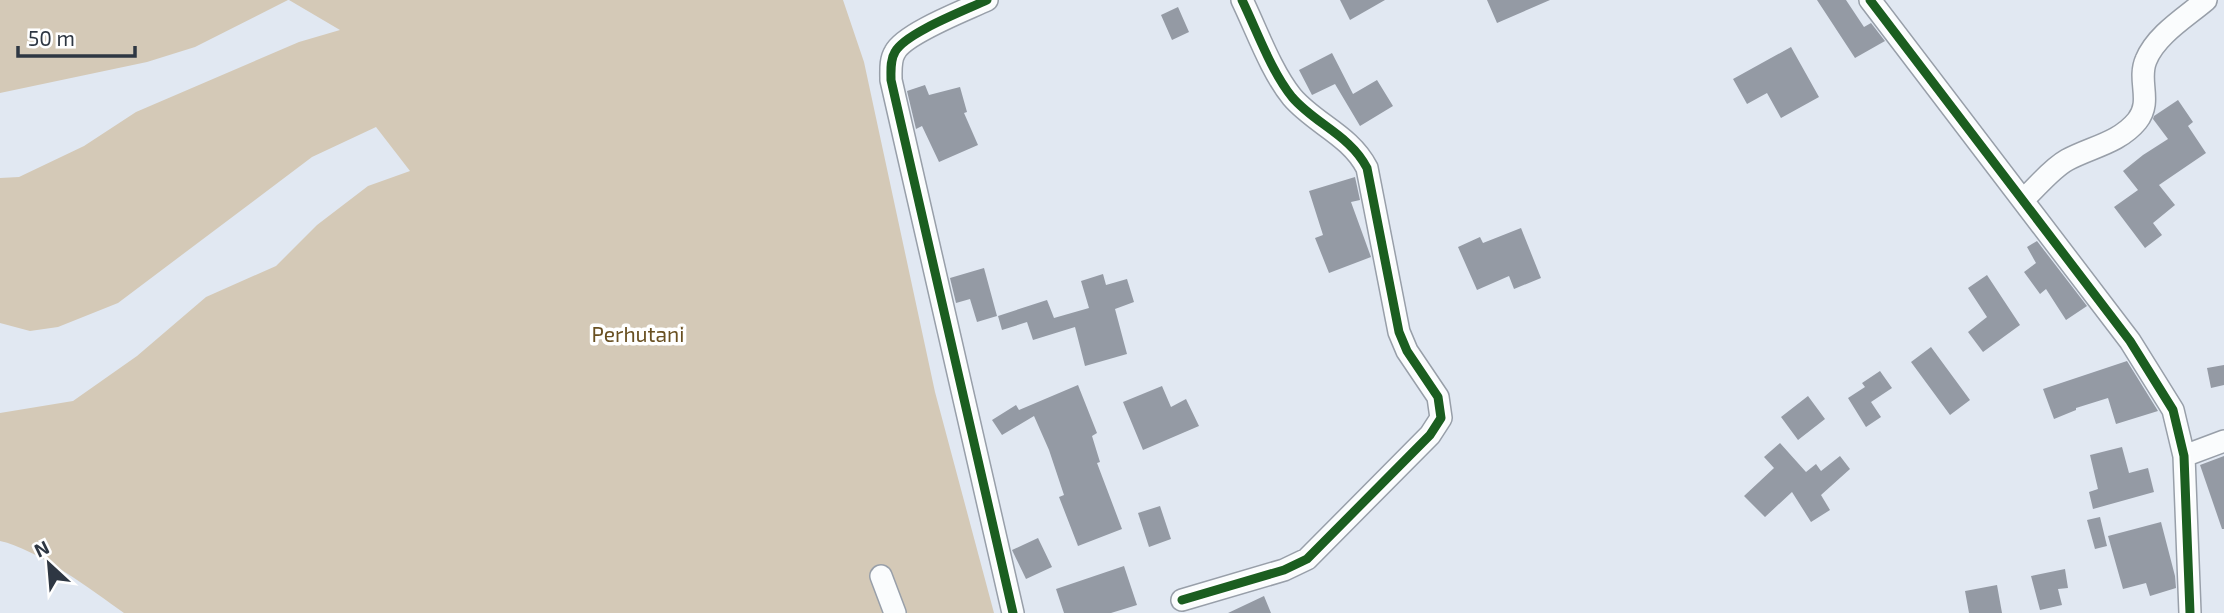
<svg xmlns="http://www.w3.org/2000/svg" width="2224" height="613" viewBox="0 0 2224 613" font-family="'Exo 2',sans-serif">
<rect width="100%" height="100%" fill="#e1e8f2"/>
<path fill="#d4c9b7" d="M 0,0 L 288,0 L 195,47 L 147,62 L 0,93 Z
M 289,0 L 843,0 L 864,62 L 935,392 L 994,613 L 124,613 C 92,590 37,549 0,541 L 0,413 L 73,401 L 137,356 L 206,297 L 276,266 L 317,225 L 368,186 L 410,171 L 376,127 L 312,157 L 118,303 L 58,327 L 30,331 L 0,323 L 0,178 L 19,177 L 84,146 L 136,112 L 299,42 L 340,30 Z"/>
<path fill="#949aa4" d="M 1340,0 L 1385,0 L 1350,20 Z
M 1487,0 L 1550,0 L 1497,23 Z
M 1817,0 L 1846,0 L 1864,27 L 1871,23 L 1885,41 L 1855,58 Z
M 1178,7 L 1189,32 L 1172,40 L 1161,15 Z
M 1791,47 L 1819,97 L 1781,118 L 1767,93 L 1747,104 L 1733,79 Z
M 1332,53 L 1353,94 L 1377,80 L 1393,106 L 1360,126 L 1335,84 L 1312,95 L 1299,70 Z
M 925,85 L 929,95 L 960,87 L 967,112 L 964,113 L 978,145 L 939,162 L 922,126 L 916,129 L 907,91 Z
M 2178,100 L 2193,122 L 2188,126 L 2206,153 L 2159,185 L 2175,205 L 2153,223 L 2162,235 L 2145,248 L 2114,207 L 2138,190 L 2123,171 L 2143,155 L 2168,139 L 2153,119 L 2154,116 Z
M 1355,177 L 1360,200 L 1351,202 L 1371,257 L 1329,273 L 1315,238 L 1323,235 L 1309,191 Z
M 1521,228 L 1541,278 L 1514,289 L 1509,276 L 1477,290 L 1458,247 L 1480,237 L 1483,243 Z
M 2037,241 L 2087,306 L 2066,320 L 2046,289 L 2040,294 L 2024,272 L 2036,263 L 2027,247 Z
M 984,268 L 997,316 L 977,322 L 970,299 L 956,303 L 950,278 Z
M 1103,274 L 1106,285 L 1127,279 L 1134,302 L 1115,309 L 1127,354 L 1085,366 L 1075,327 L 1033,340 L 1027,322 L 1002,330 L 998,316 L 1047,300 L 1054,318 L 1089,308 L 1081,281 Z
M 1987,275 L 2020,325 L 1983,352 L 1968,332 L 1987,317 L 1968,288 Z
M 1931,347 L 1970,400 L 1950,415 L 1911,362 Z
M 2127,361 L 2158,411 L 2116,424 L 2108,398 L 2076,408 L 2076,410 L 2054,419 L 2043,389 Z
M 2224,365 L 2224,385 L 2211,388 L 2207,368 Z
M 1880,371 L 1892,388 L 1871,402 L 1881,417 L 1866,427 L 1848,398 L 1865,387 L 1862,383 Z
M 1078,385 L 1097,433 L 1092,436 L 1100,462 L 1097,463 L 1122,529 L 1078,546 L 1059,497 L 1064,495 L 1049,450 L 1034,416 L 1002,435 L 992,420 L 1016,405 L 1019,410 Z
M 1162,386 L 1171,407 L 1186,399 L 1199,426 L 1143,450 L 1123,402 Z
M 1808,396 L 1825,419 L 1798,440 L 1781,417 Z
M 1780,443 L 1806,472 L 1816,464 L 1821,471 L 1840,456 L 1850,469 L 1821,495 L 1830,510 L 1811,522 L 1792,492 L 1765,517 L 1744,496 L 1774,468 L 1764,457 Z
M 2122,447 L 2129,473 L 2148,468 L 2154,492 L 2093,509 L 2089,492 L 2098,489 L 2090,455 Z
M 2224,456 L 2224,529 L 2222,529 L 2200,465 Z
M 1160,506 L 1171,539 L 1149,547 L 1138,513 Z
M 2100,517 L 2107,546 L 2095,549 L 2087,520 Z
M 2161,522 L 2175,576 L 2176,588 L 2150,596 L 2146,583 L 2123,589 L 2108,536 Z
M 1038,538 L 1052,567 L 1026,579 L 1012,550 Z
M 1124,566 L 1137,605 L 1111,613 L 1064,613 L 1056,589 Z
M 2065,569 L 2068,588 L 2058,589 L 2062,605 L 2040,610 L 2031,576 Z
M 1997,585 L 2002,613 L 1969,613 L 1965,591 Z
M 1264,596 L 1271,613 L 1228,613 Z"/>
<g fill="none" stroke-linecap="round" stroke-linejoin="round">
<g stroke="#989fa9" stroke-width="24">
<path id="minor" d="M 987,0 C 966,10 905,33 895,52 C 890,60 891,70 891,80 L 1013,613
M 1870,0 L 2130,341 L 2173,410 L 2184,456 L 2190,613
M 2024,199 C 2038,186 2051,169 2067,160 C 2091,147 2119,143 2137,121 C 2153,101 2137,81 2146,60 C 2156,35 2186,17 2206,0
M 2184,456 L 2224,441
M 881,576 L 895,613
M 1182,600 L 1284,570 L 1307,559 L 1430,435 L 1441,418 L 1438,397 L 1407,351 L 1399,332 L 1367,168 C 1350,135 1315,124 1292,97 C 1271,71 1257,31 1242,0"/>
</g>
<use href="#minor" stroke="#fafcfd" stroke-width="21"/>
<g stroke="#fff" stroke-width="13">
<path id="cycleway" d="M 987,0 C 966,10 905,33 895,52 C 890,60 891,70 891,80 L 1013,613
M 1870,0 L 2130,341 L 2173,410 L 2184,456 L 2190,613
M 1182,600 L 1284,570 L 1307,559 L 1430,435 L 1441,418 L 1438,397 L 1407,351 L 1399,332 L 1367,168 C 1350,135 1315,124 1292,97 C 1271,71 1257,31 1242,0"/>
</g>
<use href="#cycleway" stroke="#1b5e20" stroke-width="9"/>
</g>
<g text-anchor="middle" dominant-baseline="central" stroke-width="7" stroke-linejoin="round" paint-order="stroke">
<g font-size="21" fill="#695022" stroke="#fff">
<text x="638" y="333">Perhutani</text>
</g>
</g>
<g transform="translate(49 564) rotate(334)" stroke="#ffffff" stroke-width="5" paint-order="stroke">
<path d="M0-5L12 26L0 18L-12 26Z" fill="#2e3743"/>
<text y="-10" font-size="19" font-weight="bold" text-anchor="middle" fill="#2e3743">N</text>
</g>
<path d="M18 46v10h117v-10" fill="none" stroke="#2e3743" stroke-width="3.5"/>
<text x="28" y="46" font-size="21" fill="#2e3743" stroke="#ffffff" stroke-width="5" paint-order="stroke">50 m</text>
</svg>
